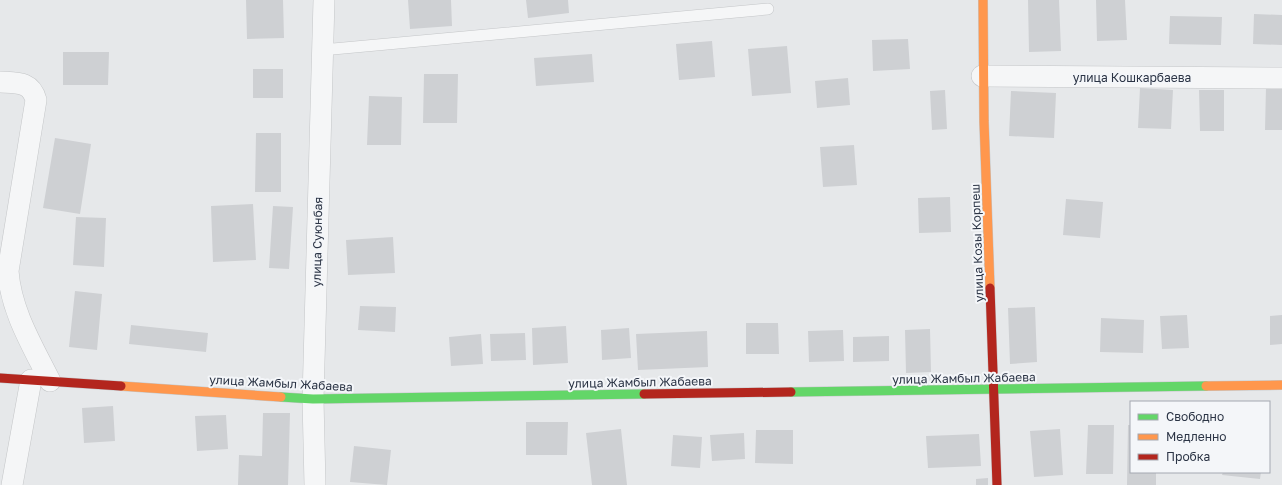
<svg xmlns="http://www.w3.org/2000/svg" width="1282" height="485" viewBox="0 0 1282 485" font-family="'Golos Text',sans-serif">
<rect width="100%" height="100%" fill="#e6e8ea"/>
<path fill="#ced0d3" d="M 246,0 L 283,0 L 284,38 L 247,39 Z
M 408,0 L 451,0 L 452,26 L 410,29 Z
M 526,0 L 568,0 L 569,13 L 528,18 Z
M 1028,0 L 1059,0 L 1061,51 L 1029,52 Z
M 1096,0 L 1125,0 L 1127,40 L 1097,41 Z
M 1254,14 L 1282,15 L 1282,45 L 1253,44 Z
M 1170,16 L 1222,17 L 1221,45 L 1169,44 Z
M 908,39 L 910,69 L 873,71 L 872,40 Z
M 712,41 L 715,77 L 679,80 L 676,44 Z
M 787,46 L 791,93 L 752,96 L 748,49 Z
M 63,52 L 109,52 L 108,85 L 63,85 Z
M 592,54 L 594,82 L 536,86 L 534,58 Z
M 253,69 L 283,69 L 283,98 L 253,98 Z
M 424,74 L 458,74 L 457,123 L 423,123 Z
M 848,78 L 850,105 L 817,108 L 815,81 Z
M 1266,87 L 1282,88 L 1282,130 L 1265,130 Z
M 1140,88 L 1173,90 L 1171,129 L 1138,128 Z
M 945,90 L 947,129 L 932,130 L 930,91 Z
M 1199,90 L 1224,90 L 1224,131 L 1200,131 Z
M 1011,91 L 1056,93 L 1054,138 L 1009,136 Z
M 369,96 L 402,97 L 401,145 L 367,145 Z
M 256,133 L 281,133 L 281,192 L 255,192 Z
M 55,138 L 91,144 L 80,214 L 43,208 Z
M 854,145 L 857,185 L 823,187 L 820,147 Z
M 950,197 L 951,232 L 919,233 L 918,198 Z
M 1066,199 L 1103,202 L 1100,238 L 1063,235 Z
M 253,204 L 256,260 L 213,262 L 211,206 Z
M 273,206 L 293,207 L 289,269 L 269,268 Z
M 76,217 L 106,218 L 104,267 L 73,265 Z
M 393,237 L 395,273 L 348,275 L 346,240 Z
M 75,291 L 102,294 L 97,350 L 69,347 Z
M 360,306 L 396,307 L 395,332 L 358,330 Z
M 1035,307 L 1037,362 L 1010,364 L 1008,308 Z
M 1187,315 L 1189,348 L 1162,349 L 1160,316 Z
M 1282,315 L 1282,344 L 1270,345 L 1270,316 Z
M 1101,318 L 1144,320 L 1143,353 L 1100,352 Z
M 746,323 L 778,323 L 779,354 L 746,354 Z
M 131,325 L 208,333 L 206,352 L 129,344 Z
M 566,326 L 568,363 L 533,365 L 532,328 Z
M 629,328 L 631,358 L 602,360 L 601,330 Z
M 930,329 L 931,372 L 906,373 L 905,330 Z
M 843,330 L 844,361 L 809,362 L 808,331 Z
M 707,331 L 708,367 L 638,370 L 636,334 Z
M 525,333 L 526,360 L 491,361 L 490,334 Z
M 481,334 L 483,364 L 451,366 L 449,337 Z
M 889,336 L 889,361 L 853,362 L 853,337 Z
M 113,406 L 115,441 L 84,443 L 82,408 Z
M 263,413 L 290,413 L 288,485 L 238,485 L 239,455 L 262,456 Z
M 226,415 L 228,449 L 197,451 L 195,416 Z
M 526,422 L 568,422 L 567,455 L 526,455 Z
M 1088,425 L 1114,425 L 1113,474 L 1086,474 Z
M 1128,425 L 1131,425 L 1131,472 L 1156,472 L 1156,485 L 1127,485 Z
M 621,429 L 627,485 L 592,485 L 586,433 Z
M 1060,429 L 1063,475 L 1034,477 L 1030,431 Z
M 756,430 L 793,430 L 793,464 L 755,463 Z
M 744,433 L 745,459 L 712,461 L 710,435 Z
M 979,434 L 981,466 L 928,468 L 926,436 Z
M 673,435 L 702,437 L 700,468 L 671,466 Z
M 354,446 L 391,450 L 387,485 L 350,482 Z
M 1223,472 L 1261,472 L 1260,479 L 1222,475 Z
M 988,478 L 988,485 L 976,485 L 976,479 Z"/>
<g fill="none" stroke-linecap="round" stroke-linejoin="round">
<g stroke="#c4c6c8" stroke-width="12">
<path id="lane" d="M 322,50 L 768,9"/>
</g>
<g stroke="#c4c6c8" stroke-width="22">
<path id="street" d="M 982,76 L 1282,78
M 0,82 C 17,83 31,81 36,100 L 8,271 C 11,311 32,345 50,381
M 12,485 L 31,380
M 315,485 L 313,399 L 324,0"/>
</g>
<g stroke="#c4c6c8" stroke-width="10">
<path id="fast" d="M 791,392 L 1206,386
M 281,397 L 313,399 L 644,394"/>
</g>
<g stroke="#c4c6c8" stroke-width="10">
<path id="slow" d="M 983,0 L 984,121 L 990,288
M 121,386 L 281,397
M 1206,386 L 1282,385"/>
</g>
<g stroke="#c4c6c8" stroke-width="10">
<path id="jam" d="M 990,288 L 997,485
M 0,378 L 121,386
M 644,394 L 791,392"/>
</g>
<use href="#lane" stroke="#f5f6f7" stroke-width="11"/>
<use href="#street" stroke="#f5f6f7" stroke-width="21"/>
<use href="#fast" stroke="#63d668" stroke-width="9"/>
<use href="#slow" stroke="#ff974d" stroke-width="9"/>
<use href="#jam" stroke="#b3261e" stroke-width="9"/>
</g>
<g text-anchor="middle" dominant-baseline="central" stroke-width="4" stroke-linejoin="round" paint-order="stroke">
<g font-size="12" fill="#2b3445" stroke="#f4f6f9">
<text x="1132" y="77">улица Кошкарбаева</text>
<text transform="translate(317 242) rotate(-89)">улица Суюнбая</text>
<text transform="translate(977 243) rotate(-92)">улица Козы Корпеш</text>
<text transform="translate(964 378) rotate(-1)">улица Жамбыл Жабаева</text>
<text transform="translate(640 382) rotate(-1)">улица Жамбыл Жабаева</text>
<text transform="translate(281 383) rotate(3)">улица Жамбыл Жабаева</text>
</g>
</g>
<rect x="1130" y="401" width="140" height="72" fill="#f4f6f9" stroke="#a4a8b1"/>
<rect x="1138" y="414" width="20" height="6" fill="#63d668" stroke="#a4a8b1"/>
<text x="1166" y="421" font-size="12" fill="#2b3445">Свободно</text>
<rect x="1138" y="434" width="20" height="6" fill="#ff974d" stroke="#a4a8b1"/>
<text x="1166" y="441" font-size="12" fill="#2b3445">Медленно</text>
<rect x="1138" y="454" width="20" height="6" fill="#b3261e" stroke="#a4a8b1"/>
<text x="1166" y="461" font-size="12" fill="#2b3445">Пробка</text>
</svg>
